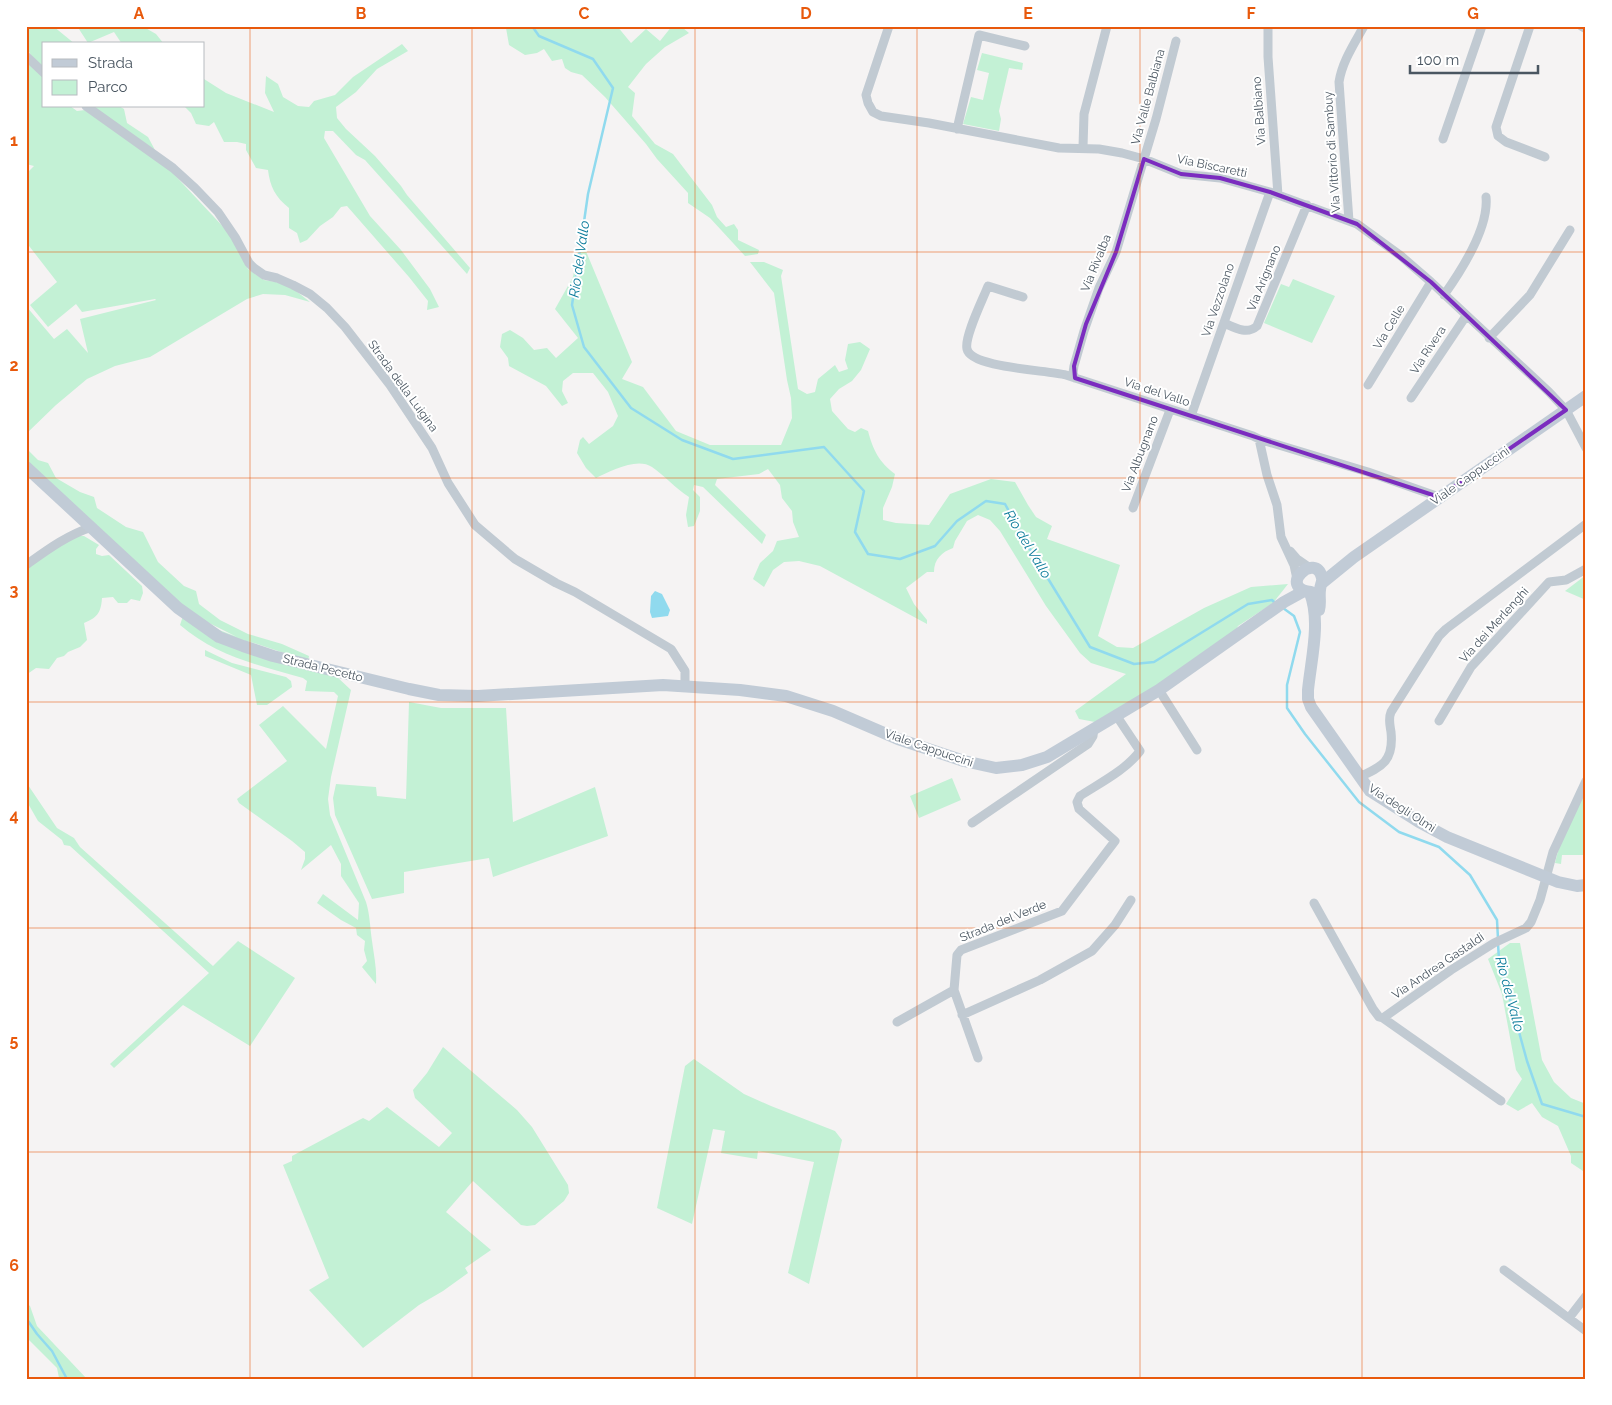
<svg xmlns="http://www.w3.org/2000/svg" width="1612" height="1405" viewBox="0 0 1612 1405" font-family="Raleway,sans-serif">
<rect width="100%" height="100%" fill="#f5f3f3"/>
<path fill="#c3f1d5" d="M 26,26 L 53,26 L 75,44 L 44,44 L 44,68 C 26,52 26,50 26,26 Z
M 77,26 L 142,26 L 156,34 L 164,44 L 122,44 L 114,32 L 88,43 Z
M 504,26 L 617,26 L 631,43 L 646,29 L 660,41 L 672,26 L 683,26 L 683,28 L 689,33 L 665,47 L 646,64 L 628,87 L 635,93 L 632,116 L 655,144 L 673,154 L 712,205 L 717,217 L 726,227 L 734,224 L 738,230 L 738,240 L 759,250 L 758,254 L 745,256 L 710,218 L 688,203 L 688,193 L 657,159 L 646,144 L 605,97 L 582,75 L 571,72 L 565,68 L 562,59 L 552,61 L 544,49 L 537,53 L 525,55 L 509,45 L 506,28 Z
M 402,44 L 408,51 L 377,69 L 356,92 L 336,107 L 337,118 L 346,129 L 375,156 L 401,186 L 407,195 L 470,268 L 467,274 L 365,160 L 356,155 L 333,131 L 325,131 L 324,138 L 370,216 L 401,250 L 430,289 L 439,307 L 427,310 L 428,301 L 409,277 L 347,206 L 341,207 L 333,217 L 320,226 L 307,240 L 300,243 L 297,233 L 289,228 L 289,208 C 275,197 270,186 268,170 L 256,168 L 246,150 L 246,144 L 237,142 L 224,142 L 214,122 L 209,126 L 196,124 L 191,113 L 184,106 L 204,106 L 204,79 L 226,93 L 274,112 L 265,93 L 266,76 L 278,84 L 283,97 L 298,106 L 309,107 L 314,101 L 335,95 L 353,77 Z
M 982,53 L 1023,63 L 1022,70 L 1009,68 L 999,111 L 1001,119 L 999,131 L 963,124 L 971,97 L 983,100 L 989,73 L 977,70 Z
M 26,61 L 44,78 L 44,106 L 70,106 L 77,111 L 85,110 L 170,170 L 228,232 L 248,269 L 264,280 L 276,282 L 291,287 L 310,302 L 285,295 L 263,294 L 247,299 L 150,357 L 115,366 L 87,379 L 56,405 L 26,434 L 26,306 L 54,339 L 67,329 L 88,353 L 80,319 L 156,300 L 155,299 L 82,312 L 76,304 L 48,327 L 30,305 L 57,282 L 26,242 L 26,174 L 34,166 L 26,164 Z
M 91,106 L 119,106 L 124,109 L 127,123 L 148,137 L 155,150 Z
M 579,244 L 583,244 L 632,362 L 622,379 L 643,387 L 676,431 L 710,445 L 781,445 L 792,418 L 791,398 L 787,380 L 774,293 L 750,262 L 764,262 L 783,270 L 781,276 L 798,389 L 807,394 L 815,392 L 818,379 L 835,365 L 839,372 L 848,369 L 845,360 L 848,344 L 860,342 L 870,349 L 861,370 L 852,381 L 839,389 L 830,399 L 832,411 L 848,429 L 855,432 L 861,428 L 868,431 C 873,450 879,462 895,474 L 892,487 L 883,508 L 883,520 L 896,523 L 929,525 L 950,494 L 991,479 L 1015,482 L 1028,505 L 1036,517 L 1052,526 L 1047,539 L 1120,565 L 1098,636 L 1117,647 L 1133,648 L 1204,608 L 1251,587 L 1288,584 L 1273,603 L 1238,626 L 1235,633 L 1157,686 L 1095,722 L 1079,719 L 1075,711 L 1126,674 L 1091,663 L 1080,653 L 1046,606 L 1000,531 L 990,520 L 978,515 L 967,521 L 955,541 L 953,548 C 942,552 934,559 934,572 L 927,572 L 906,588 L 914,604 L 927,620 L 927,624 L 820,566 L 799,561 L 784,562 L 773,570 L 764,587 L 753,579 L 760,563 L 773,551 L 777,541 L 799,537 L 793,522 L 792,511 L 782,498 L 780,485 L 768,469 L 759,474 L 717,479 L 715,485 L 766,535 L 762,544 L 703,487 L 694,485 L 693,490 L 700,497 L 700,511 L 694,526 L 688,527 L 686,515 L 689,497 C 675,488 665,476 652,467 C 637,457 611,471 596,478 L 586,468 L 577,453 L 580,440 L 583,437 L 589,444 L 613,426 L 618,416 L 608,392 L 593,373 L 573,373 L 563,381 L 562,391 L 568,403 L 562,406 L 546,386 L 509,366 L 508,358 L 500,347 L 502,334 L 510,330 L 523,338 L 534,350 L 547,348 L 556,358 L 578,338 L 555,309 L 573,277 Z
M 1293,279 L 1335,296 L 1312,343 L 1264,323 L 1281,284 L 1289,287 Z
M 26,448 L 38,460 L 48,463 L 56,478 L 80,492 L 94,497 L 97,508 L 126,527 L 143,532 L 158,562 L 184,586 L 196,591 L 199,604 L 220,620 L 248,634 L 282,644 L 309,656 L 308,661 L 239,638 L 203,620 L 179,604 L 26,462 Z
M 75,536 L 84,536 L 99,545 L 96,549 L 96,554 L 102,556 L 109,555 L 142,586 L 143,593 L 140,601 L 131,599 L 127,603 L 118,603 L 113,597 L 102,598 C 101,613 97,618 84,623 L 87,640 L 80,647 L 68,652 L 64,656 L 57,658 L 49,669 L 36,668 L 26,675 L 26,570 L 58,545 Z
M 1586,575 L 1586,600 L 1565,591 Z
M 183,616 L 335,675 L 351,690 L 331,777 L 328,799 L 330,815 L 366,902 C 370,915 370,927 372,941 C 374,956 377,969 376,984 L 362,967 L 367,961 L 364,950 L 365,941 L 357,935 L 356,928 L 341,920 L 317,903 L 323,894 L 358,920 L 359,903 L 341,876 L 341,864 L 331,845 L 301,870 L 305,859 L 305,852 L 292,841 L 239,803 L 237,799 L 287,761 L 259,725 L 283,706 L 326,749 L 338,696 L 334,692 L 305,691 L 307,681 L 303,678 C 258,665 216,656 180,625 Z
M 205,650 L 232,663 L 286,677 L 291,681 L 292,687 L 267,705 L 257,705 L 251,675 L 205,656 Z
M 409,702 L 441,708 L 506,708 L 513,822 L 595,787 L 608,836 L 493,877 L 489,858 L 404,872 L 404,893 L 372,899 L 335,815 L 333,798 L 336,784 L 376,787 L 377,796 L 406,799 Z
M 952,778 L 961,800 L 919,818 L 910,796 Z
M 26,782 L 57,828 L 74,838 L 80,847 L 213,966 L 238,941 L 295,978 L 250,1046 L 183,1005 L 114,1068 L 110,1064 L 209,973 L 70,846 L 64,845 L 62,840 L 38,821 L 26,800 Z
M 1584,792 L 1586,793 L 1586,855 L 1562,855 L 1561,864 L 1555,863 C 1560,839 1574,815 1584,792 Z
M 1510,943 L 1520,943 L 1542,1060 L 1554,1082 L 1571,1098 L 1586,1104 L 1586,1173 L 1571,1163 L 1571,1156 L 1558,1126 L 1542,1117 L 1532,1103 L 1518,1111 L 1506,1104 L 1522,1079 L 1516,1070 L 1502,994 L 1488,959 Z
M 443,1047 L 517,1110 L 532,1127 L 568,1185 L 569,1193 L 564,1201 L 535,1225 L 527,1226 L 521,1225 L 473,1181 L 446,1212 L 491,1250 L 465,1268 L 468,1273 L 443,1291 L 419,1305 L 363,1348 L 309,1290 L 329,1278 L 283,1165 L 292,1161 L 292,1156 L 363,1118 L 369,1121 L 387,1107 L 439,1147 L 452,1133 L 415,1098 L 413,1090 L 427,1073 Z
M 694,1059 L 744,1094 L 771,1106 L 835,1131 L 842,1140 L 809,1284 L 788,1273 L 814,1162 L 758,1151 L 757,1159 L 721,1153 L 725,1131 L 713,1129 L 692,1224 L 657,1208 L 685,1066 Z
M 26,1303 L 30,1306 L 37,1326 L 87,1379 L 59,1378 L 57,1368 L 26,1337 Z"/>
<path fill="#90daee" d="M 655,591 L 662,594 L 670,610 L 668,616 L 652,618 L 650,612 L 651,596 Z"/>
<g fill="none" stroke-linecap="round" stroke-linejoin="round">
<path stroke="#90daee" stroke-width="2.5" d="M 532,26 L 539,36 L 593,59 L 613,88 L 588,194 L 572,305 L 584,347 L 631,408 L 682,440 L 733,459 L 824,447 L 864,491 L 855,532 L 868,554 L 900,559 L 935,546 L 957,521 L 986,501 L 1005,504 L 1028,546 L 1090,647 L 1134,664 L 1154,662 L 1248,604 L 1272,600 L 1274,602
M 1283,608 L 1294,616 L 1300,632 L 1287,685 L 1287,708 L 1305,734 L 1359,802 L 1399,832 L 1439,847 L 1470,875 L 1497,920 L 1498,939
M 1498,944 L 1499,959 L 1527,1061 L 1542,1104 L 1586,1117
M 26,1318 L 37,1334 L 52,1351 L 67,1379"/>
<path stroke="#c1cad2" stroke-width="9" d="M 889,26 L 866,95 L 868,103 L 873,112 L 881,116 L 929,123 L 1059,148 L 1099,149 L 1122,153 L 1144,159 L 1181,174 L 1220,178 L 1270,192 L 1357,224 L 1401,256 L 1431,282 L 1549,392 L 1566,410 L 1586,448
M 1268,26 L 1268,57 L 1278,195
M 1530,26 L 1496,127 L 1498,136 L 1506,142 L 1545,157
M 1581,26 L 1586,29
M 26,56 L 44,73
M 86,106 L 173,168 L 195,188 L 218,212 L 235,237 L 249,263 L 254,268 L 264,275 L 277,278 L 293,285 L 310,294 L 327,308 L 345,327 L 390,385 L 432,448 L 448,483 L 475,525 L 515,559 L 556,583 L 575,592 L 671,649 L 685,671 L 685,686
M 957,129 L 979,35 L 1025,46
M 1443,139 L 1482,26
M 1083,147 L 1084,114 L 1107,26
M 1349,221 L 1339,82 C 1342,62 1354,44 1364,26
M 1444,295 C 1461,271 1489,227 1486,197
M 1023,297 L 988,286 C 983,299 964,337 967,349 C 971,368 1047,370 1066,375 L 1253,436 L 1259,439 L 1368,472 L 1439,497
M 1224,323 C 1235,328 1247,335 1257,326 L 1307,205
M 1489,338 L 1530,295 L 1570,230
M 1075,378 L 1073,373 L 1074,366 L 1084,331 L 1099,288 L 1116,252 L 1156,119 L 1176,41
M 1368,385 L 1431,282
M 1411,398 L 1466,316
M 1191,416 L 1270,192
M 1259,439 L 1267,475 L 1277,505 L 1281,537 L 1294,565 L 1297,579
M 1133,508 L 1170,410
M 1290,551 L 1297,559 L 1310,568
M 26,565 C 47,550 67,535 92,527
M 1159,690 L 1197,750
M 1439,721 L 1471,667 L 1549,582 L 1566,580 L 1586,569
M 1359,777 C 1382,767 1394,761 1391,732 C 1390,725 1388,719 1391,712 L 1439,636 L 1446,629 L 1586,524
M 972,823 L 1088,744 L 1093,736 L 1094,728
M 1314,903 L 1373,1009 L 1379,1017 L 1383,1018
M 962,1015 L 1040,980 L 1092,951 L 1115,925 L 1131,900
M 897,1022 L 954,990
M 978,1058 L 954,990 L 957,955 L 961,950 L 1062,911 L 1115,841 L 1079,809 L 1077,802 L 1080,796 C 1100,783 1126,770 1140,751 L 1116,715
M 1501,1101 L 1383,1018 L 1451,970 L 1494,943 L 1526,928 L 1531,922 L 1540,900 L 1553,852 L 1586,781
M 1504,1270 L 1586,1331
M 1569,1318 L 1586,1296"/>
<path stroke="#c1cbd6" stroke-width="12" d="M 26,467 L 178,608 L 219,637 L 243,646 L 273,656 L 409,689 L 439,695 L 478,696 L 663,685 L 740,690 L 786,696 L 833,711 L 898,739 L 964,761 L 996,768 L 1022,765 L 1047,757 L 1159,690 L 1284,602 L 1304,591
M 1322,583 L 1354,557 L 1586,396
M 1311,592 C 1276,588 1316,550 1322,578 C 1323,582 1320,585 1320,590 C 1319,597 1321,603 1319,610
M 1310,593 C 1321,621 1311,660 1308,690 L 1308,699 L 1311,707 L 1370,791 L 1419,822 L 1447,837 L 1558,882 L 1577,886 L 1586,885"/>
</g>
<path fill="none" stroke="#7b2cbf" stroke-width="4" stroke-linejoin="round" d="M 1144,159 L 1181,174 L 1220,178 L 1270,192 L 1357,224 L 1431,282 L 1566,410 L 1439,497 L 1075,378 L 1074,366 L 1086,324 L 1116,252 Z"/>
<path fill="none" stroke="#e8590c" stroke-width="1" stroke-opacity="0.55" d="M 250,26 L 250,1379M 472,26 L 472,1379M 695,26 L 695,1379M 917,26 L 917,1379M 1140,26 L 1140,1379M 1362,26 L 1362,1379M 26,252 L 1586,252M 26,478 L 1586,478M 26,702 L 1586,702M 26,928 L 1586,928M 26,1152 L 1586,1152"/>
<g text-anchor="middle" dominant-baseline="central" stroke-width="4" stroke-linejoin="round" paint-order="stroke">
<g font-size="12" fill="#4a5661" stroke="#fff">
<text transform="translate(1148 97) rotate(-75)">Via Valle Balbiana</text>
<text transform="translate(1259 111) rotate(-94)">Via Balbiano</text>
<text transform="translate(1332 152) rotate(-94)">Via Vittorio di Sambuy</text>
<text transform="translate(1212 166) rotate(12)">Via Biscaretti</text>
<text transform="translate(1096 263) rotate(-68)">Via Rivalba</text>
<text transform="translate(1264 278) rotate(-68)">Via Arignano</text>
<text transform="translate(1218 300) rotate(-71)">Via Vezzolano</text>
<text transform="translate(1389 327) rotate(-59)">Via Celle</text>
<text transform="translate(1428 350) rotate(-57)">Via Rivera</text>
<text transform="translate(403 386) rotate(54)">Strada della Luigina</text>
<text transform="translate(1157 392) rotate(18)">Via del Vallo</text>
<text transform="translate(1140 454) rotate(-69)">Via Albugnano</text>
<text transform="translate(1470 476) rotate(-35)">Viale Cappuccini</text>
<text transform="translate(1494 625) rotate(-48)">Via dei Merlenghi</text>
<text transform="translate(323 668) rotate(14)">Strada Pecetto</text>
<text transform="translate(929 748) rotate(19)">Viale Cappuccini</text>
<text transform="translate(1402 808) rotate(33)">Via degli Olmi</text>
<text transform="translate(1003 921) rotate(-22)">Strada del Verde</text>
<text transform="translate(1438 966) rotate(-34)">Via Andrea Gastaldi</text>
</g>
<g font-size="14" font-style="italic" fill="#0c7c9b" stroke="#fff">
<text transform="translate(579 259) rotate(-82)">Rio del Vallo</text>
<text transform="translate(1028 544) rotate(59)">Rio del Vallo</text>
<text transform="translate(1510 994) rotate(75)">Rio del Vallo</text>
</g>
</g>
<rect width="1612" height="1405" fill="none" stroke="#ffffff" stroke-width="55"/>
<rect x="42" y="42" width="162" height="65" fill="#ffffff" stroke="#b7bbc0"/>
<rect x="52" y="59" width="25" height="8" fill="#c1cbd6" stroke="#b7bbc0"/>
<text x="88" y="68" font-size="15" fill="#4a5661">Strada</text>
<rect x="52" y="80" width="25" height="15" fill="#c3f1d5" stroke="#b7bbc0"/>
<text x="88" y="92" font-size="15" fill="#4a5661">Parco</text>
<path d="M1410 65v8h128v-8" fill="none" stroke="#4a5661" stroke-width="2.5"/>
<text x="1417" y="65" font-size="15" fill="#4a5661" stroke="#ffffff" stroke-width="4" paint-order="stroke">100 m</text>
<rect x="28" y="28" width="1556" height="1350" fill="none" stroke="#e8590c" stroke-width="2"/>
<g font-size="16" text-anchor="middle" font-weight="bold" fill="#e8590c">
<text x="139" y="19">A</text>
<text x="361" y="19">B</text>
<text x="584" y="19">C</text>
<text x="806" y="19">D</text>
<text x="1028" y="19">E</text>
<text x="1251" y="19">F</text>
<text x="1473" y="19">G</text>
<text x="14" y="146">1</text>
<text x="14" y="371">2</text>
<text x="14" y="596">3</text>
<text x="14" y="821">4</text>
<text x="14" y="1046">5</text>
<text x="14" y="1271">6</text>
</g>
</svg>
